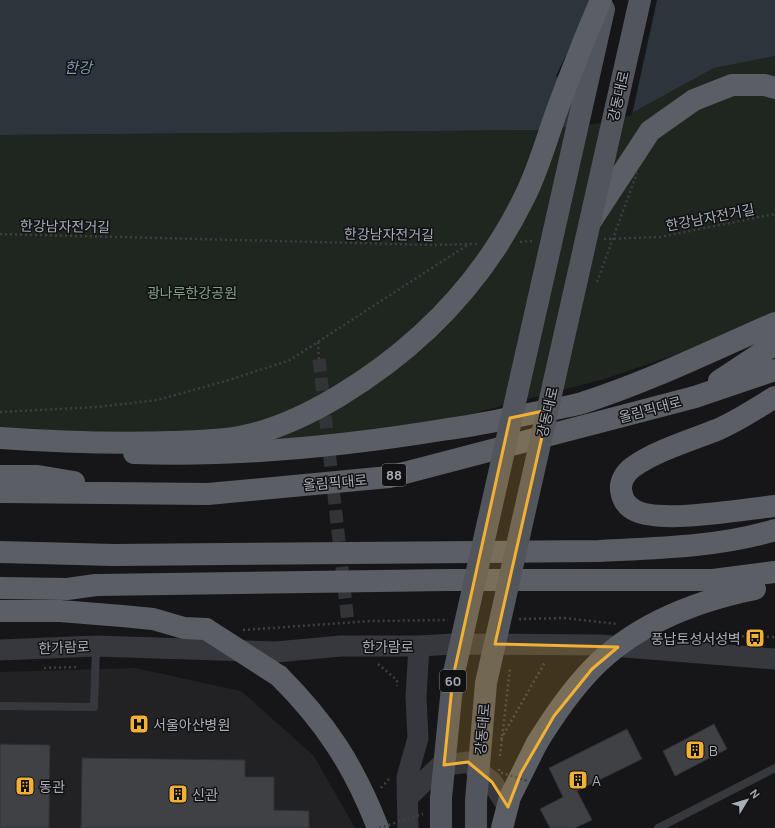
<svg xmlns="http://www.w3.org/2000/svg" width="775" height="828" viewBox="0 0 775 828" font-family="Manrope,'Noto Sans KR',sans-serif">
<rect width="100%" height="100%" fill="#161618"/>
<path fill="#222225" d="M 135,668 L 241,691 L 314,756 L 355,828 L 0,828 L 0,672 Z"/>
<path fill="#1e261f" d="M 775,56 L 775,312 L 684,352 L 604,379 L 429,425 L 310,445 L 0,442 L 0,135 L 547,130 L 632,113 L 714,68 Z"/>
<path fill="#2c353c" d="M 0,0 L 775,0 L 775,56 L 714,68 L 632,113 L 606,120 L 547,130 L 0,135 Z"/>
<path fill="#161618" d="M 592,0 L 657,0 L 632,115 L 606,122 L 569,128 L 574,98 L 556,76 Z"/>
<path fill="#404145" stroke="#303034" d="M 714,724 L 727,749 L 675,776 L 663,751 Z
M 627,729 L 642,759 L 577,791 L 592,820 L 575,828 L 550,828 L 540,809 L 563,797 L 549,768 Z
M 0,744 L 50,745 L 49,828 L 0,828 Z
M 82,758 L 245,760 L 245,777 L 274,777 L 274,810 L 309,811 L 309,828 L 81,828 Z"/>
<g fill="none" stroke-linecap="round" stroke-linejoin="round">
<path stroke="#333438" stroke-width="13" stroke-dasharray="13 6" stroke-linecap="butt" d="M 319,359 L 348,623"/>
<path stroke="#3d3f44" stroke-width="2.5" stroke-dasharray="2 3" stroke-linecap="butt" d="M 0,234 L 434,245 L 477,244
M 604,239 L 660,237 L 775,214
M 520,242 L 533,241
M 318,342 L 319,359
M 0,412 L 97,407 L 157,400 L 226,381 L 290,360 L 469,244
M 519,619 L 564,618 L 617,624
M 243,630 L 371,621 L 448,620
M 732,636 L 775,637
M 378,664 L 397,680 L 397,686
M 44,668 L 76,667
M 501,739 L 545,662
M 381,788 L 389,779"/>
<path stroke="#37383d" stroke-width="8" d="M 0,706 L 94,707 L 96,647
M 658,828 L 775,768"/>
<path stroke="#37383d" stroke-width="21" d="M 0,650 L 96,646 L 276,652 L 341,646 L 419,646 L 454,644 L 600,645 L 775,659
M 407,798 L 440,766 L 468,762 L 492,782 L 508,807
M 408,828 L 407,777 L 418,738 L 416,697 L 419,646"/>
<path stroke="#5b5e65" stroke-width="22" d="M 591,221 L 650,131 L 694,100 L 732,85 L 765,85 L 775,88
M 719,381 L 775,344
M 775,397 C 757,408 739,420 719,429 C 692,440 657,450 633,467 C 626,472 620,481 621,490 C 622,497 625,504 631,508 C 653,526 745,509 775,506
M 134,453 C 238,457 345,446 448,429 C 479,425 509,418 539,412 C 553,409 568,407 582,403 C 648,382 711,351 775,323
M 0,476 L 38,476 L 74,482
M 0,492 L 208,494 L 389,477 L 695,397 L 775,370
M 0,552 L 114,555 L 599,551 C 657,548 718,547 775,530
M 0,588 L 67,589 L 96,585 L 448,580 L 713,580 L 775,572
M 0,611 L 60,611 L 122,616 L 153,619 L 184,628 L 206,629
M 279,676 C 326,723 354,766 378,828
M 502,828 L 510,797 L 537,743"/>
<path stroke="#3d3f44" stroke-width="2.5" stroke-dasharray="2 3" stroke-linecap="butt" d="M 597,282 L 637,173
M 500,756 L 510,668
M 499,769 L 499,772 L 528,781
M 379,828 L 423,814"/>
<path stroke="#53555c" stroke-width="22" d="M 441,828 L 441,798 L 453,677 L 604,9
M 476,828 L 476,801 L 486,683 L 640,0"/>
<path stroke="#5b5e65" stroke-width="22" d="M 0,438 C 57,442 115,444 172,442 C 194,441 217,441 239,437 C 274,431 309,414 339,396 C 420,347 484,281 525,196 C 538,170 546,141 556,113 C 570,75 585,37 601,0
M 206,629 L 279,676
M 537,743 C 553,717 570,692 591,670 C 634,625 696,601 755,589"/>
</g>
<path fill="#f2b134" fill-opacity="0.2" stroke="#f2b134" stroke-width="3" stroke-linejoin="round" d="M 548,410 L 495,644 L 618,647 L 592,669 L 554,716 L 521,773 L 508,807 L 492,782 L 468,762 L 444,765 L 453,677 L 510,418 Z"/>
<defs>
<g id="bus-square" transform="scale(1)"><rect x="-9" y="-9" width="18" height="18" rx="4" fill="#f2b134" stroke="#111113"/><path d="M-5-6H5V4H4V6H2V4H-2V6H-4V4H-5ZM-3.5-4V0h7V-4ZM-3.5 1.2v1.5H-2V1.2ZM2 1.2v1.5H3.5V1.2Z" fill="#111"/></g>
<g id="hospital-square" transform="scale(1)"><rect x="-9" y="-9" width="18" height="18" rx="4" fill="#f2b134" stroke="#111113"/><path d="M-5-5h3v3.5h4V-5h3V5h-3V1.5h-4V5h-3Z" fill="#111"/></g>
<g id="building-square" transform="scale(1)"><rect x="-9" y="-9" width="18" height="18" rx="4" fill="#f2b134" stroke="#111113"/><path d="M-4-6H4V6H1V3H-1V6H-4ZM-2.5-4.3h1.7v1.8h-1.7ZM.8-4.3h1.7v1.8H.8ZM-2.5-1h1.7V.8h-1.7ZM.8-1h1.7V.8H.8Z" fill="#111"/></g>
</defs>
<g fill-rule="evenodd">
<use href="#bus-square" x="755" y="638"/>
<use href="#hospital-square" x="139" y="724"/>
<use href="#building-square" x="695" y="750"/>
<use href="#building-square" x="578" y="780"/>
<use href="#building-square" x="25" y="786"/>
<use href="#building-square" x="178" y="794"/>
</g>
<g text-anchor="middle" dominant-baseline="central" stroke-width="3" stroke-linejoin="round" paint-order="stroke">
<g fill="#111113" stroke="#7b7e86" stroke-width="1">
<rect x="382" y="464" width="24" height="22" rx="3"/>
<rect x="440" y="670" width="26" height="22" rx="3"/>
</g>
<g font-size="13" font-weight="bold" fill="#a8adb8">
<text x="394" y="475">88</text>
<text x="453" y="681">60</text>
</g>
<g font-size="14" fill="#a8adb8" stroke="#111113">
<text transform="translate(618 96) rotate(-77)">강동대로</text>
<text transform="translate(710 217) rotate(-11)">한강남자전거길</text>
<text transform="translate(65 226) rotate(1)">한강남자전거길</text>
<text transform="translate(389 234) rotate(1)">한강남자전거길</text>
<text transform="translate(650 409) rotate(-15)">올림픽대로</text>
<text transform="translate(547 412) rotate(-77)">강동대로</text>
<text transform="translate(335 482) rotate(-5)">올림픽대로</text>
<text x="388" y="646">한가람로</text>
<text transform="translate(64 647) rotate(-2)">한가람로</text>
<text transform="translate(482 729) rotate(-85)">강동대로</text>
</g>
<g font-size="14" fill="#7fa381" stroke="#111113">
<text x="192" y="292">광나루한강공원</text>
</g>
<g font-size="14" fill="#a8adb8" stroke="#111113" text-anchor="start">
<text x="741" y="638" text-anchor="end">풍납토성서성벽</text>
<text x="153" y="724">서울아산병원</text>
<text x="709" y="750">B</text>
<text x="592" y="780">A</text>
<text x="39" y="786">동관</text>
<text x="192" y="794">신관</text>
</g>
<g font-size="15" font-style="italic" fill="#7f9bb3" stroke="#111113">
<text x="78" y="67">한강</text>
</g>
</g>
<g transform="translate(747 800) rotate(52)" stroke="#111113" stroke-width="3" paint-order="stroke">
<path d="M0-3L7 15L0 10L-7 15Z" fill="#a8adb8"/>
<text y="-6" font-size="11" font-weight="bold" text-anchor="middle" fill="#a8adb8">N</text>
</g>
</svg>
